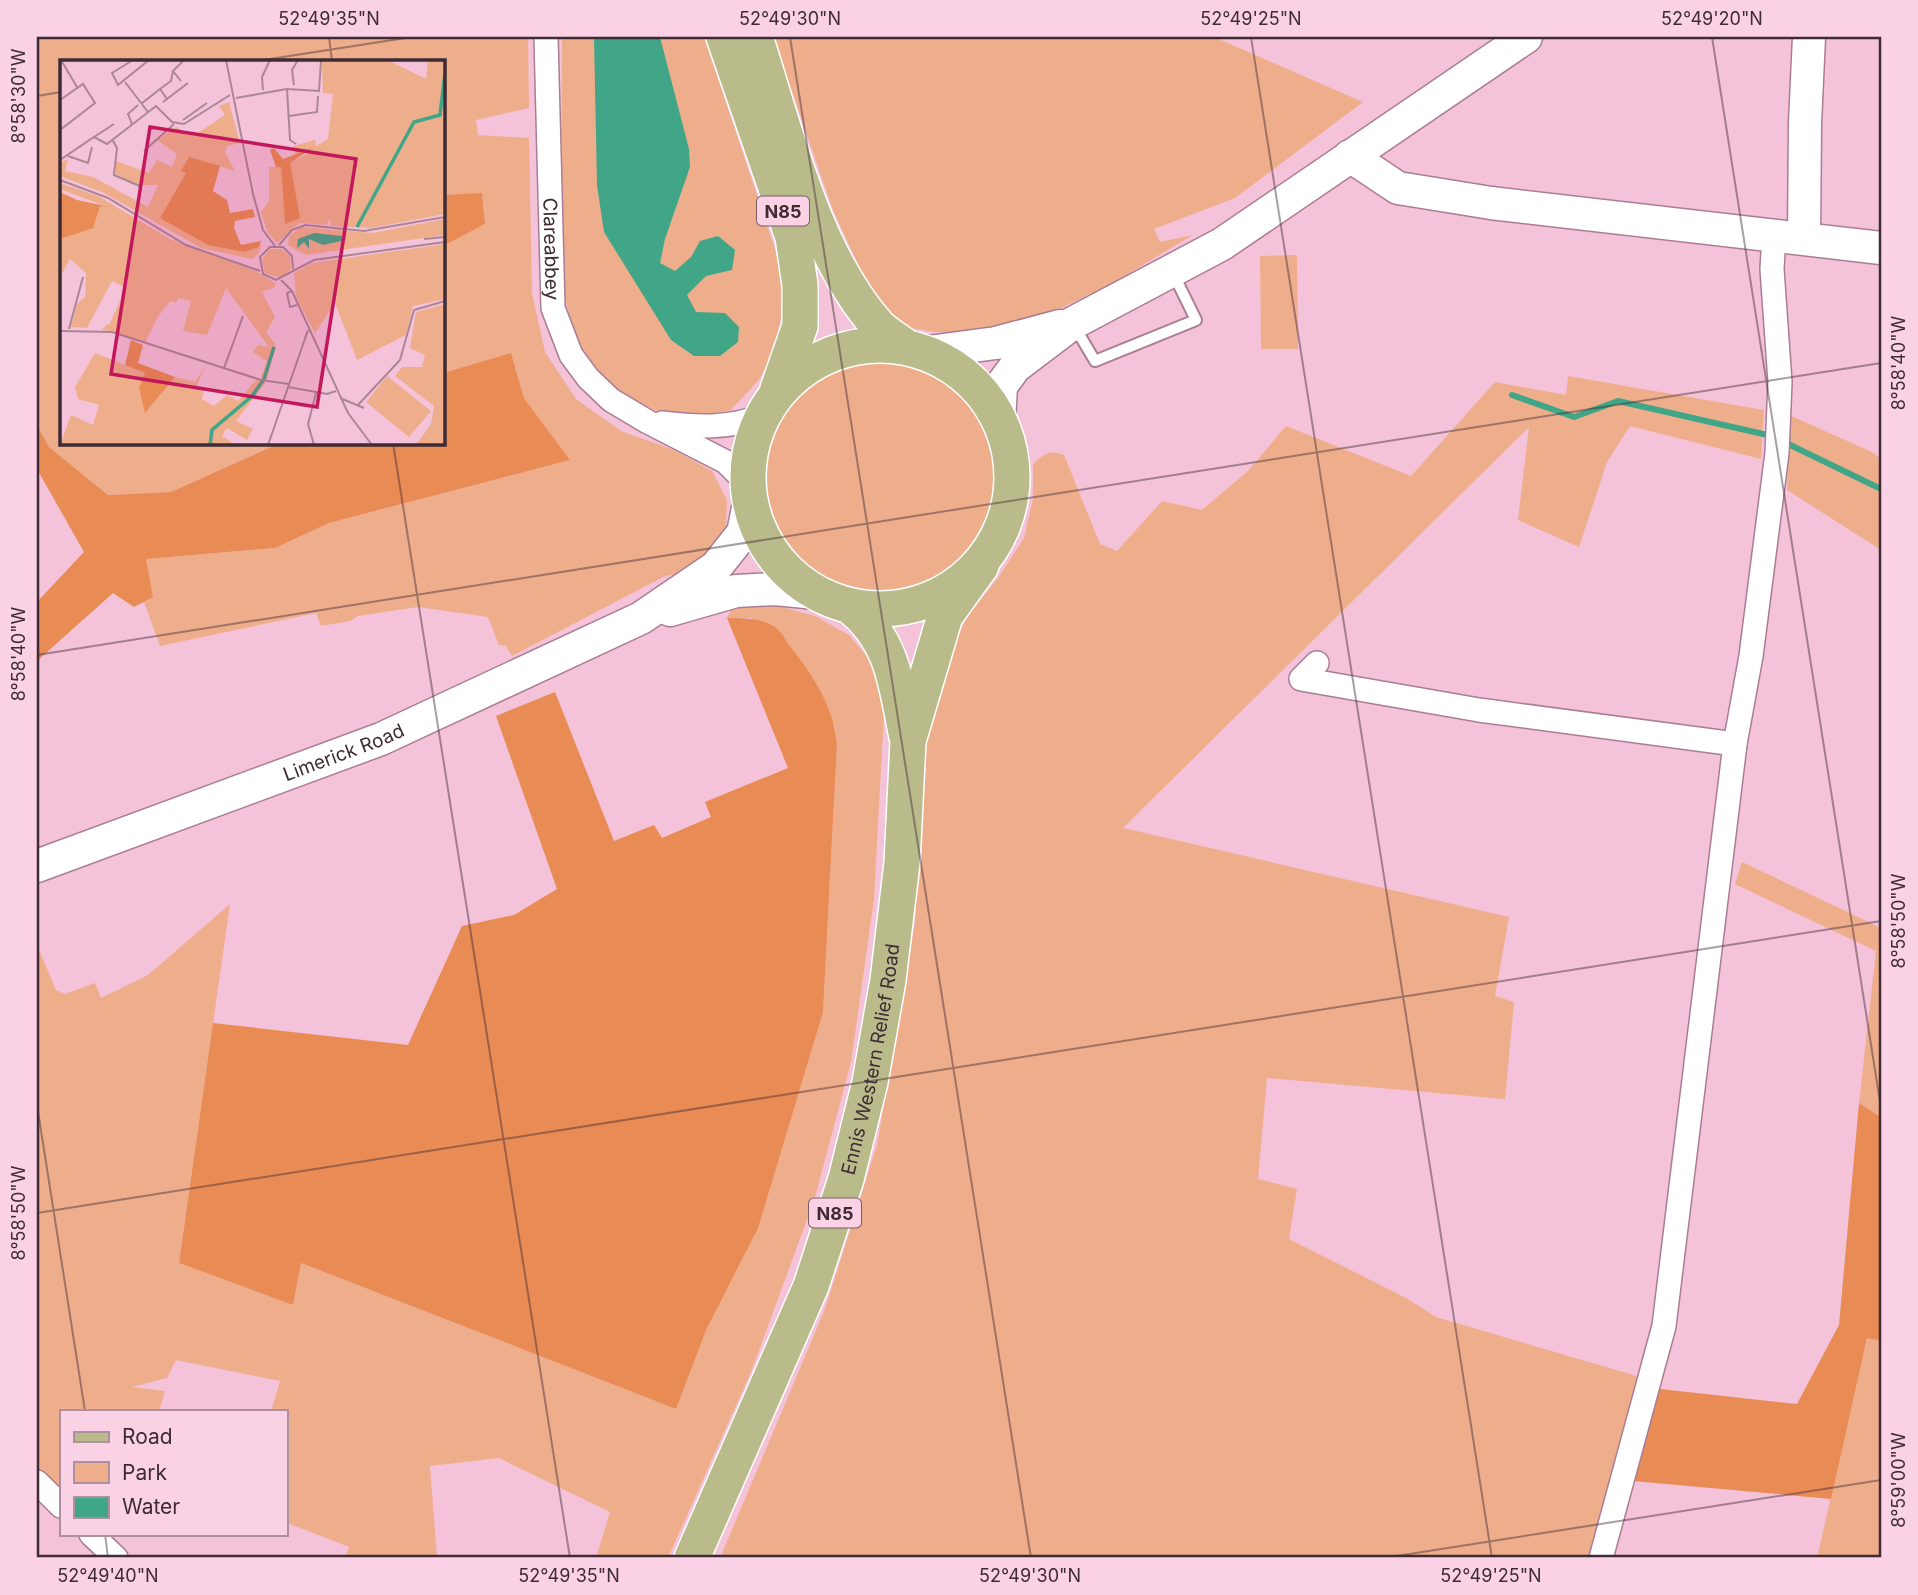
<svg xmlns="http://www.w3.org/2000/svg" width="1918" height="1595" viewBox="0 0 1918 1595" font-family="Inter,sans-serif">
<rect width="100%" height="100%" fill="#f4c2d9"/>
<path fill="#efae8b" d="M 37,37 L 528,37 L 529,108 L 476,120 L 478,135 L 529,138 L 532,293 L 545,352 L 576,399 L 621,431 L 674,450 L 712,471 L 727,500 L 726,528 L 713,551 L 685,573 L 665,576 L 512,656 L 506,646 L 499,645 L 488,617 L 418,607 L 358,616 L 350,621 L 321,626 L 316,613 L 160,646 L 144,602 L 153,597 L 145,559 L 275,548 L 329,523 L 570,460 L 524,398 L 511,353 L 443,373 L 443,246 L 485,224 L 482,194 L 443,195 L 443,61 L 61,61 L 61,443 L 280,443 L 171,492 L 108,495 L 49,447 L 37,425 Z
M 562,37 L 704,37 L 780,264 L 782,311 L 775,349 L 759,380 L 731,410 L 696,416 L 659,412 L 623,394 L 597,369 L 574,337 L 565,297 L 561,264 Z
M 773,37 L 1214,37 L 1363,102 L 1235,198 L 1154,229 L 1160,242 L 1193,235 L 1109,285 L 1044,316 L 988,332 L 935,332 L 905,327 L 884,311 L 867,284 L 833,210 Z
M 1297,255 L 1298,349 L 1261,349 L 1260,256 Z
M764 477a116 116 0 1 1 232 0a116 116 0 1 1-232 0Z
M 1568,376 L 1764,410 L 1761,459 L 1630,426 L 1607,462 L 1579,547 L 1518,520 L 1529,427 L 1123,828 L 1509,917 L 1495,996 L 1514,1002 L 1505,1099 L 1267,1078 L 1258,1179 L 1297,1189 L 1289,1239 L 1406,1298 L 1436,1317 L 1640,1377 L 1613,1465 L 1592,1558 L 720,1558 L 825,1309 L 877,1145 L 915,923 L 924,756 L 930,709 L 944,663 L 969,614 L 998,578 L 1024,538 L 1033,498 L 1033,464 C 1043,454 1051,449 1064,455 L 1100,544 L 1117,551 L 1162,501 L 1202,510 L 1249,470 L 1286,426 L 1411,476 L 1495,382 L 1566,395 Z
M 1789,415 L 1872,452 L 1881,459 L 1881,550 L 1787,490 Z
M 734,604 L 774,605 L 815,616 L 849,635 L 875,666 L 884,713 L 874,899 L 851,1062 L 814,1201 L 751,1372 L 668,1558 L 596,1558 L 610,1512 L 499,1458 L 430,1466 L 437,1558 L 345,1558 L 349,1547 L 285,1522 L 285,1411 L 271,1411 L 280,1381 L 176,1360 L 167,1378 L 132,1387 L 165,1391 L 159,1411 L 61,1411 L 61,1494 L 37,1469 L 37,945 L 56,990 L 65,994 L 95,983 L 101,998 L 148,975 L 230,904 L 179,1263 L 293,1305 L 301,1263 L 676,1409 L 823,1012 L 837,743 L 835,727 L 751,618 L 727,618 Z
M 1742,862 L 1881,928 L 1881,1117 L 1859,1103 L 1876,951 L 1735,884 Z
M 1867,1338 L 1881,1341 L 1881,1558 L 1817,1558 Z"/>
<path fill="#e88b55" d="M 482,193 L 485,224 L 443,246 L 443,195 Z
M 511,353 L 524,398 L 570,460 L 329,523 L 275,548 L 146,559 L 153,597 L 134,607 L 113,593 L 37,661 L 37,602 L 84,552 L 37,469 L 37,425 L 49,447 L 108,495 L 171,492 L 280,443 L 443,443 L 443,373 Z
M 727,618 C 743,618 761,618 775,627 C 781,631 785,639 789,645 C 812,674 833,705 837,743 L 823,1012 L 758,1228 L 706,1330 L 676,1409 L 301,1263 L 293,1305 L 179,1263 L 213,1023 L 408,1045 L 462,926 L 514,915 L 557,889 L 496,716 L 555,692 L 614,841 L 654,825 L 662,838 L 711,817 L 705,802 L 788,768 Z
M 1859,1103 L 1881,1117 L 1881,1341 L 1867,1338 L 1831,1499 L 1633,1481 L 1660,1389 L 1797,1404 L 1839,1325 Z"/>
<path fill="#40a687" d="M 594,37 L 660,37 L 689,149 L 690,167 L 665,239 L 660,263 L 675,271 L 691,257 L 700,241 L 718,236 L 735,250 L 732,270 L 706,276 L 687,295 L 696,312 L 725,313 L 739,327 L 738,342 L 720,356 L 694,356 L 671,340 L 604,232 L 597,185 Z"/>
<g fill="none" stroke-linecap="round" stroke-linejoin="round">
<path stroke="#40a687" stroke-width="6" d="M 1512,395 L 1574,417 L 1618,401 L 1772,436
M 1782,441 L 1881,489"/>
<g stroke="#ab7d93" stroke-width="14">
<path id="lane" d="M 1073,324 L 1095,361 L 1196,320 L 1173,273"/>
</g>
<g stroke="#ab7d93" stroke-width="26">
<g id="street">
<path id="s1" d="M 546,37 L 553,308 L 571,355 L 588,378 L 611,400 L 648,422 L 726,462 L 746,482"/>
<path d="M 662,423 C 696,427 729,429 761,416"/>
<path d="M 1317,663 L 1301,679 L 1479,710 L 1735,744"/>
<path d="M 37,1482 L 61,1506"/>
<path d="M 91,1534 L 116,1558"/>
<path d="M 1601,1558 L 1664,1326 L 1735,744 L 1751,656 L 1777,453 L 1780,382 L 1772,269 L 1774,235"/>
</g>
</g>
<g stroke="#ab7d93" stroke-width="35">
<g id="secondary">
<path d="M 1350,156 L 1398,188 L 1491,203 L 1881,248"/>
<path d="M 1804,238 L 1805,123 L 1809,37"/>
<path d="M 928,352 L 996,343 L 1060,326"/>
<path d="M 999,421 L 1001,386 L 1015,367 L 1073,323 L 1222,244 L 1526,37"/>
<path d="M 670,610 L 736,591 L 775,589 L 816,593"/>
<path id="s2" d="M 37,866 L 381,739 L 641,618 L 716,567 L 743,533 L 749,503"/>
</g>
</g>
<g stroke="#fff" stroke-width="38">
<g id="primary">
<path d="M 724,37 L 793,237 L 800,285 L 800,326 L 778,389"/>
<path d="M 755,37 C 785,129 813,253 878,326 C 885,333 895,339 903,345"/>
<circle cx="880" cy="477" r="132"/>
<path d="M 850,606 C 894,641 896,685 907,737"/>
<path id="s3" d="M 692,1558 L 811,1286 L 846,1179 L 870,1082 L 888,980 L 902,863 L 908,741 L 945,616 L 981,566"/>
</g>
</g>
<use href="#lane" stroke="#fff" stroke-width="10"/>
<use href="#street" stroke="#fff" stroke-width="23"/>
<use href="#secondary" stroke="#fff" stroke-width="32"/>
<use href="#primary" stroke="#babb8b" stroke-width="35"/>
</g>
<path fill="none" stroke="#3e2b34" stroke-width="2" stroke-opacity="0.45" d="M 329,37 L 332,61M 790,37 L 1031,1558M 1251,37 L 1492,1558M 1712,37 L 1881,1108M 257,61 L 412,37M 37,96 L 61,92M 393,443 L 570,1558M 37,655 L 1881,363M 37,1105 L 85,1411M 37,1213 L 1881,921M 105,1534 L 108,1558M 1384,1558 L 1881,1480"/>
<g text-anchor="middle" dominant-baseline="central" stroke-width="6" stroke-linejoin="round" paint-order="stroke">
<g fill="#fbd2e5" stroke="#775d69" stroke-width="2">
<rect x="757" y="196.5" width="52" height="29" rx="5"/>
<rect x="809" y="1198.5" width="52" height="29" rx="5"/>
</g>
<g font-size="18" font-weight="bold" fill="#3e2b34">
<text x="783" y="211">N85</text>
<text x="835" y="1213">N85</text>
</g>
<g font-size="19" fill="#3e2b34" stroke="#fbd2e5">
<text stroke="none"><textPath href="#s1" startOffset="212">Clareabbey</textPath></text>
<text stroke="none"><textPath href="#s2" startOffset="327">Limerick Road</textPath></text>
<text stroke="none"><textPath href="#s3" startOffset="532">Ennis Western Relief Road</textPath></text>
</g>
</g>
<g transform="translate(60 60)">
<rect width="385" height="385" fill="#f4c2d9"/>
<path d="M 262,0 L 327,0 L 366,19 L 368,0 L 385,0 L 385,154 L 311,168 L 271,166 L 270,158 L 267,165 L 239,163 L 217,183 L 208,173 L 201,152 L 209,141 L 209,107 L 221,107 L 225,163 L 232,124 L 230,103 L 254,90 L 235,94 L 233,86 L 255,80 L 256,86 L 268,79 L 273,34 L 263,33 ZM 169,42 L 180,83 L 167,86 L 165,92 L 175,111 L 129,97 L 122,111 L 127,112 L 100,158 L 185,192 L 199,187 L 201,181 L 200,192 L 192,199 L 141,188 L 44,133 L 0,116 L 0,103 L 8,99 L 5,111 L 33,117 L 88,147 L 98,125 L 77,125 L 56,114 L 56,101 L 89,113 L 97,100 L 112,107 L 117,94 L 97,80 L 116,67 L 133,76 L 165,55 L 159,46 ZM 0,123 L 38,136 L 110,179 L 197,212 L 215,223 L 215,227 L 202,232 L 215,257 L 206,272 L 216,285 L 207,319 L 201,317 L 207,301 L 193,292 L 198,285 L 209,287 L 166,228 L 147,275 L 123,271 L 131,241 L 118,238 L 116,243 L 110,241 L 97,258 L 85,283 L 42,269 L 50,263 L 66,228 L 52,221 L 27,268 L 11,267 L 17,244 L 25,237 L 26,213 L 10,199 L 0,217 L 0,179 L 26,168 L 40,146 L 45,146 L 0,129 ZM 385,159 L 385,175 L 246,195 L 228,185 L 229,176 L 241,167 L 312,173 ZM 385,184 L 385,239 L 353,246 L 346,275 L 297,300 L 275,243 L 255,273 L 236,237 L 234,213 L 252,203 ZM 210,189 L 221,189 L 230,196 L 231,209 L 222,218 L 205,213 L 202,199 ZM 385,244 L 385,385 L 356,385 L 371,364 L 374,346 L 335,316 L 342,307 L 362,307 L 365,295 L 350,288 L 356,252 ZM 35,293 L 85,313 L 85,353 L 115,317 L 135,322 L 146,305 L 137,325 L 144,331 L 142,339 L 154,346 L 167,335 L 178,341 L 196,320 L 206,322 L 176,361 L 193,369 L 187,380 L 167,368 L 162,376 L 176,385 L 0,385 L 11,355 L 33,365 L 39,345 L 18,339 L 15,327 ZM 327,316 L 371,351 L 349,377 L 306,342 Z" fill="#efae8b"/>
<path d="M 254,87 L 230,103 L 240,158 L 225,164 L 221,107 L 216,107 L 210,90 L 214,88 L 223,99 ZM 129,97 L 160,106 L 153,131 L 167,140 L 170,153 L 193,149 L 195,157 L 175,161 L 174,168 L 181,185 L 201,181 L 199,187 L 185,192 L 148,185 L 100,158 L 126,113 L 121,111 ZM 0,132 L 17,140 L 50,147 L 40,146 L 33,168 L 0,179 ZM 71,280 L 83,285 L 78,303 L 115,317 L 85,353 L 79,328 L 85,313 L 65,305 Z" fill="#e88b55"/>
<path d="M 254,173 L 282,176 L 286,180 L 263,185 L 249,179 L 249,189 L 244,182 L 237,188 L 238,179 Z" fill="#40a687"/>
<path fill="none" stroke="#40a687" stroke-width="3.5" d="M 297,167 L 354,62 L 380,55 L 385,13M 150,385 L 152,370 L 192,336 L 204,319 L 214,287"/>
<path fill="none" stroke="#ab8697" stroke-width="2" d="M 1,0 L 17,27M 73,0 L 52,13 L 58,25 L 89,0M 166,0 L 193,134 L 203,170 L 215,186M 121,21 L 113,11 L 124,0 L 134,0M 65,22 L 88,52M 234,25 L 232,10 L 238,0M 227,29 L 259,31 L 261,0M 203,30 L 202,17 L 210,0M 176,38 L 227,29 L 230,80 L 236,84M 107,39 L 100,29 L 111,21 L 113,11M 0,40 L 23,24 L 35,43 L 0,70M 103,42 L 128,23M 81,44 L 100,29M 229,56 L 257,52 L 258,36M 123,60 L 147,43M 72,64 L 68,54 L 78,45M 34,77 L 54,64M 52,79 L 57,88 L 54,115 L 82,127M 84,91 L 114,64M 8,96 L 28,103 L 32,87M 0,100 L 34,77 L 47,84 L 96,46 L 112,62 L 124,64 L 170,35M 0,120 L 48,138 L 126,185 L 200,211M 364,179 L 385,177M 219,185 L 232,170 L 245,165 L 304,171 L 385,157M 233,209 L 232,196 L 223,187 L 210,187 L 200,197 L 203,214 L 216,220 L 254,200 L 385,182M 221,220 L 232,231 L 288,353 L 312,385M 232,231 L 227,233 L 230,247 L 237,245M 9,269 L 23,217M 0,271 L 52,272 L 201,320 L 229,324M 164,308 L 183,256M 228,327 L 267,334 L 276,331M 280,338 L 304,348M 298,345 L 340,300 L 354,250 L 385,241M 208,385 L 248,270M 254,385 L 248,364 L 256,333"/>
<path fill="#c2185b" fill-opacity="0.15" stroke="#c2185b" stroke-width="3.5" d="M 90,67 L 296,99 L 257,347 L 51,314 Z"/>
<rect width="385" height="385" fill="none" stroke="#3e2b34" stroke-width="3.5"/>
</g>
<rect width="1918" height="1595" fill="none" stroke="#fbd2e5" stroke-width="77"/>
<rect x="60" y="1410" width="228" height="126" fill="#fbd2e5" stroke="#af8f9e" stroke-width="2"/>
<rect x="74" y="1432" width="35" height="10" fill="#babb8b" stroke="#af8f9e" stroke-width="2"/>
<text x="122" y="1444" font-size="21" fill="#3e2b34">Road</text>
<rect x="74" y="1462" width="35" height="21" fill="#efae8b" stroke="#af8f9e" stroke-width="2"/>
<text x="122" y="1480" font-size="21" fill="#3e2b34">Park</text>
<rect x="74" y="1497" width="35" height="21" fill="#40a687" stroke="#af8f9e" stroke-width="2"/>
<text x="122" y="1514" font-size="21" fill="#3e2b34">Water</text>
<rect x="38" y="38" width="1842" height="1518" fill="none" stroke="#3e2b34" stroke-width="2.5"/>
<g font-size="18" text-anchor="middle" fill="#3e2b34">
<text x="329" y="25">52°49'35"N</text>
<text x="790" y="25">52°49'30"N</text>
<text x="1251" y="25">52°49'25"N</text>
<text x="1712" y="25">52°49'20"N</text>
<text transform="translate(19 96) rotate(-90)" y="6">8°58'30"W</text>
<text transform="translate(1899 363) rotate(-90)" y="6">8°58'40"W</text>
<text transform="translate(19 654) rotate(-90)" y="6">8°58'40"W</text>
<text transform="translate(1899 921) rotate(-90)" y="6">8°58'50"W</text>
<text transform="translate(19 1213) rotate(-90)" y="6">8°58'50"W</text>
<text transform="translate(1899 1480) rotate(-90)" y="6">8°59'00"W</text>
<text x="108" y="1582">52°49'40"N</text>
<text x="569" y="1582">52°49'35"N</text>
<text x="1030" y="1582">52°49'30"N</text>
<text x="1491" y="1582">52°49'25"N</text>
</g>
</svg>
